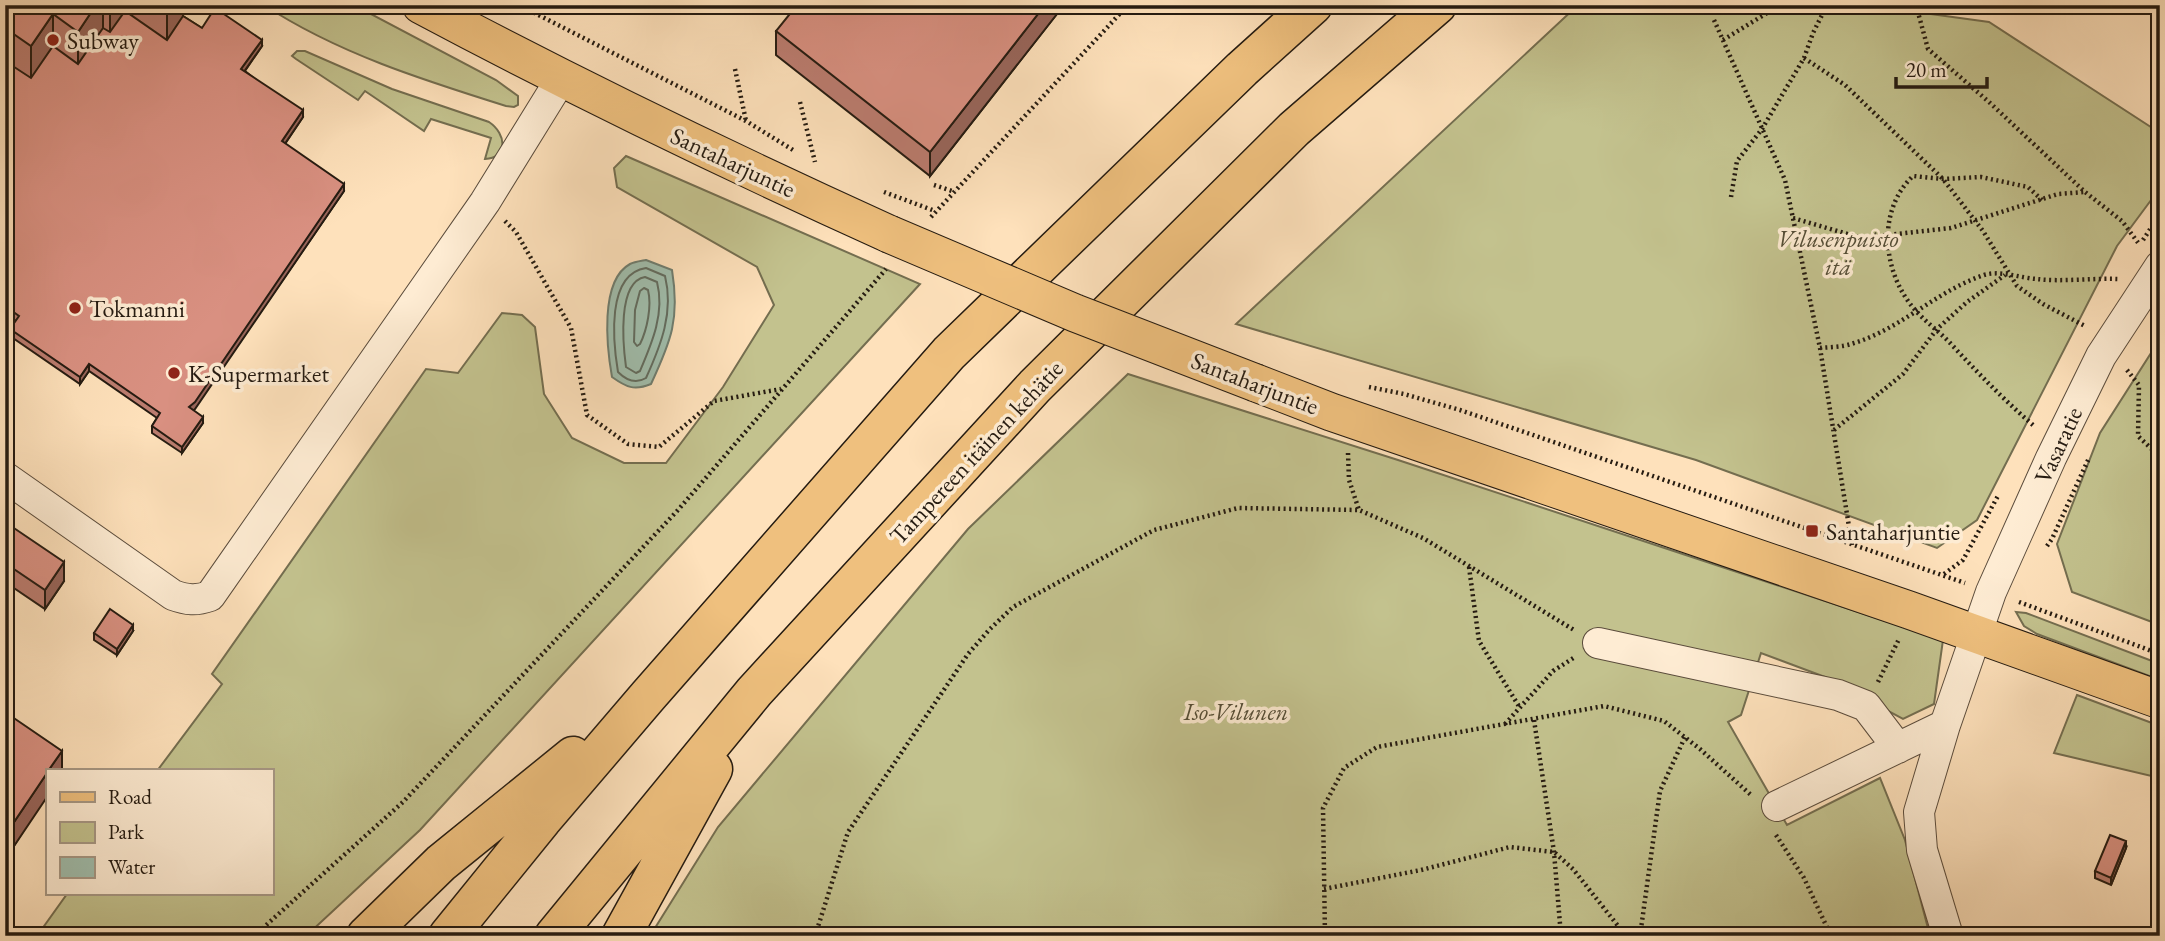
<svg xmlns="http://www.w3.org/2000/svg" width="2165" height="941" viewBox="0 0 2165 941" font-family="'EB Garamond',serif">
<rect width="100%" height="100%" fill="#fee1bb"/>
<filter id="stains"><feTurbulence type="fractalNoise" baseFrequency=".00286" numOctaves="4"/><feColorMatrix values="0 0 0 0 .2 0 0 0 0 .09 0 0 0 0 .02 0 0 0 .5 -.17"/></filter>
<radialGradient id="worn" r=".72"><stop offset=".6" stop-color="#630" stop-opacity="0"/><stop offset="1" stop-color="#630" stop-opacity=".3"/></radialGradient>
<path fill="#c3c28e" stroke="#746e50" stroke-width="2" d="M 264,5 L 354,5 L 496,80 L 518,96 L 518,105 L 514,107 L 506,106 C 423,80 337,53 264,5 Z
M 1578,5 L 1865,5 L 1989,22 L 2160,133 L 2160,188 L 2117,246 L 1977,520 L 1937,548 L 1696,460 L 1236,324 Z
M 297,51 L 305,51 L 392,89 L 489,122 C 507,134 508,158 485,159 L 491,138 L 431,119 L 424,131 L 365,91 L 358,100 L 296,59 L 292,56 Z
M 626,156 L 920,284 L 420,830 L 306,936 L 37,936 L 67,894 L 271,894 L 271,771 L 157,771 L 222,684 L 212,674 L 426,369 L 458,373 L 502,313 L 522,315 L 535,327 L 544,394 L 572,438 L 624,463 L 666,463 L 723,387 L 774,305 L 757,267 L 617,187 L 614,168 Z
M 2160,339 L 2160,625 L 2072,592 L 2057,544 L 2100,433 Z
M 1128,374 L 1398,460 L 1943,640 L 1934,704 L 1903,719 L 1825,677 L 1761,653 L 1741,715 L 1728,722 L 1787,825 L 1880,778 L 1905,840 L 1930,936 L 650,936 L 718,827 L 968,529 Z
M 2016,612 L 2026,613 L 2160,664 L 2160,680 L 2037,634 L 2024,626 Z
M 2077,695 L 2160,726 L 2160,778 L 2054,753 Z"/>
<path fill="#a0bead" stroke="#6f7d6f" stroke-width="2" d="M 646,260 L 672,270 C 680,319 671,341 651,384 C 634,391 626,387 612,377 C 607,349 599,281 630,264 C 634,262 641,261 646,260 Z"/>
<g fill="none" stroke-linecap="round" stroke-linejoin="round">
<path stroke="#626c5f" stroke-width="2" d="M 646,268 L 665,276 C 674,312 661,345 646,378 C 636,384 626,380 618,372 C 613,342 606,274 646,268 Z
M 645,277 L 657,282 C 665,313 652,343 640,371 L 636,373 L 626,367 C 623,345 617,282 645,277 Z
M 644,288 L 648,290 C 652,306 647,330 640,344 L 637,346 L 634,342 L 635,310 L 640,291 Z"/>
<g stroke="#5b4c3c" stroke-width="32">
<path id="minor" d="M 5,477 L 173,595 C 187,600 196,601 210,596 L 485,202 L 561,79
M 1598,643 L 1838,695 L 1866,706 L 1898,748
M 1777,806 L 1945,725
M 1948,936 L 1922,850 L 1919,812 L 1945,725 L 1991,592 L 2051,458 L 2101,356 L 2160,266"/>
</g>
<g stroke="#251b11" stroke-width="39">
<path id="major" d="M 421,5 C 575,87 730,162 889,234
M 1256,383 L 1331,412 L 1909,610 L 2160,700"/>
</g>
<g stroke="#251b11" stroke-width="41">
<path id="highway" d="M 366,936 L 441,863 L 573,756
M 448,936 L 542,820 L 648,696 L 949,353 L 1242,69 L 1313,5
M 554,936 L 754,692 L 1035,386 L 1294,129 L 1437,5
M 621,936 L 713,769"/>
</g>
<path stroke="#251b11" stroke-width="4.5" stroke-dasharray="2 3.5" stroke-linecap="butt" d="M 519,5 L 746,121 L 793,150
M 1916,5 L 1928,49 L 1989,102 L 2085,192 L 2122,221 L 2139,244
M 1714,20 L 1785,180 L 1820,348 L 1852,545
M 1723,40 L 1780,5
M 1804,58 L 1845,85 L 1943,179 L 1983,231 L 2017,286 L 2043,304 L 2085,326
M 735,69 L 746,121
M 800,102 L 815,162
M 934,185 L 955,192
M 884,192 L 935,211
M 1731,197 L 1737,161 L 1762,129 L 1804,58 L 1813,33 L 1827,5
M 931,217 L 1128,5
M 1793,218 L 1861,238 L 1951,228 L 2058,194 L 2084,192
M 505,221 L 516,232 L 571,328 L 587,415 L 628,444 L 659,447 L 714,401 L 781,389
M 2143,240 L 2160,214
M 1820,348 C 1830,347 1842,347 1851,344 C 1900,330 1936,291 1984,275 C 2001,270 2020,278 2037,279 C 2061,282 2092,278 2118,279
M 2127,370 L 2139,385 L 2138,436 L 2160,457
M 1369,387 L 1404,394 L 1460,410 L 1965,583
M 2033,425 C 2004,400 1978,373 1952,345 C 1941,333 1928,324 1917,312 C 1883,276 1875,212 1913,176 L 1943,179 L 1981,177 L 2028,187 L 2042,200
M 1834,430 L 1903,374 L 1937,329 L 1967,302 L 2005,275
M 1348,453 L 1349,480 L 1359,510
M 2047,546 L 2052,539 L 2089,458
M 1469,567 L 1479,641 L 1520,708
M 1944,574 L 1963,560 L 1999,494
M 2019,602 L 2160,654
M 1878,682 L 1899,639
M 1534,720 L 1554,852 L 1561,936
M 1505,724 L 1553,671 L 1575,657
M 1776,835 L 1804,878 L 1831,936
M 1324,889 L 1421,870 L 1510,847 L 1554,852 L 1573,869 L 1626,936
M 254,936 L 403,802 L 678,510 L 886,269
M 815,936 L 848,832 L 968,654 L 989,630 L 1013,607 L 1154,530 L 1238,508 L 1359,510 L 1423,538 L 1574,630
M 1325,936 L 1323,808 L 1344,768 L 1377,747 L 1604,706 L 1664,721 L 1700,749 L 1751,795
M 1640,936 L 1660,791 L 1685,737"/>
<use href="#minor" stroke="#feecd3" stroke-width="30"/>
<use href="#major" stroke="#efc07e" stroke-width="37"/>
<use href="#highway" stroke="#efc07e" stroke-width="38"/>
<g stroke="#251b11" stroke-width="39" stroke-linecap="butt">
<path id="major-bridge" d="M 889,234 L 1075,313 L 1256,383"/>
</g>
<use href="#major-bridge" stroke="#efc07e" stroke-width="37"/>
</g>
<path fill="#bb7c6f" stroke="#251b11" stroke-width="2" d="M 16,5 L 183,5 L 183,16 L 202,28 L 262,46 L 245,71 L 303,117 L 285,144 L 344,191 L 193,410 L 203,423 L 182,453 L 152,433 L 152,426 L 157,418 L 89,371 L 80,384 L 10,336 L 10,329 L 16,321 L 5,313 L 5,21 Z
M 1064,5 L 930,176 L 776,55 L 776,31 Z
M 5,522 L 64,581 L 45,609 L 5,582 Z
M 133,631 L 117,655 L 94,640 L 94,633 Z
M 5,712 L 62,771 L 8,855 L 5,853 Z
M 2126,848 L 2111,885 L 2095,878 L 2095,871 Z"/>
<path fill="#98655a" stroke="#251b11" stroke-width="2" d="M 96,5 L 103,5 L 103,34 L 78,71 L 78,32 Z
M 110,5 L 125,5 L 125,18 L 110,39 Z
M 168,5 L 183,5 L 183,23 L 167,47 L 167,7 Z
M 1045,5 L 1064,5 L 930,176 L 930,152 Z
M 53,14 L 53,53 L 31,85 L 31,46 Z
M 262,40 L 262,46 L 241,76 L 241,69 Z
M 303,110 L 303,117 L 282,148 L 282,141 Z
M 344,184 L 344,191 L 195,409 L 189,414 L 189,407 Z
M 89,364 L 89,371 L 80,384 L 80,377 Z
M 203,417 L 203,423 L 182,453 L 182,447 Z
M 64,562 L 64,581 L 45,609 L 45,590 Z
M 133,625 L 133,631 L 117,655 L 117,649 Z
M 62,751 L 62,771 L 48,771 Z
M 47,773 L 47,797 L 8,855 L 8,831 Z
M 2126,841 L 2126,848 L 2111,885 L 2111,878 Z"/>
<path fill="#d99081" stroke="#251b11" stroke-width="2" d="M 16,5 L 96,5 L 78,32 L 53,14 L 31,46 L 5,28 L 5,21 Z
M 797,5 L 1045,5 L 930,152 L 776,31 Z
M 215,8 L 262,40 L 241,69 L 303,110 L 282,141 L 344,184 L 195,402 L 189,407 L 203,417 L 182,447 L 152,426 L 160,413 L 89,364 L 80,377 L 10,329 L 19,316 L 5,306 L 5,61 L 31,78 L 53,46 L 78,64 L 103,28 L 110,32 L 125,11 L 167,40 L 183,16 L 202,28 Z
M 5,522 L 64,562 L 45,590 L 5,563 Z
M 110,609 L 133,625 L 117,649 L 94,633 Z
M 5,712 L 62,751 L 48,771 L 47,771 L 47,773 L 8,831 L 5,829 Z
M 2110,835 L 2126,841 L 2111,878 L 2095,871 Z"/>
<g fill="#8f2418" stroke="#feecd3" stroke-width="2.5">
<circle cx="53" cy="40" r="7"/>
<circle cx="75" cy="308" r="7"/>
<circle cx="174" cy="373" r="7"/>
<rect x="1805" y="524" width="14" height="14" rx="3.5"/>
</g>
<g text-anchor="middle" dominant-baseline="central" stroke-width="7" stroke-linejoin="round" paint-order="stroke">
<g font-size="24" fill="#251b11" stroke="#feecd3" text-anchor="start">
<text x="67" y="40">Subway</text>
<text x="89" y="308">Tokmanni</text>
<text x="188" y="373">K-Supermarket</text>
<text x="1826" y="531">Santaharjuntie</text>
</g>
<g font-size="24" fill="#251b11" stroke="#feecd3">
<text transform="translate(733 162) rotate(25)">Santaharjuntie</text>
<text transform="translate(1255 383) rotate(21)">Santaharjuntie</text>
<text transform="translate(2058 445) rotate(-65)">Vasaratie</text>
<text transform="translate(976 452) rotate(-47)">Tampereen itäinen kehätie</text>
</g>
<g font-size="24" font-style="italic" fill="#544d36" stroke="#feecd3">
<text x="1838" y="238">Vilusenpuisto<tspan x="1838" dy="28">itä</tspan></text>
<text x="1236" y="711">Iso-Vilunen</text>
</g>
</g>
<rect width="2165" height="941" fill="none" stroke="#fee1bb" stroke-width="28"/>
<rect x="7" y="7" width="2151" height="927" fill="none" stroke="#251b11" stroke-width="3.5"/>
<rect x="14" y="14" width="2137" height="913" fill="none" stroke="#251b11" stroke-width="2"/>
<rect x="46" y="769" width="228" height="126" fill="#feecd3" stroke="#a79885" stroke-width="2"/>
<rect x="60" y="792" width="35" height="10" fill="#efc07e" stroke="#a79885" stroke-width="2"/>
<text x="108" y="804" font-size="21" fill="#251b11">Road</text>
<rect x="60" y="822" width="35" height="21" fill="#c3c28e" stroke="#a79885" stroke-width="2"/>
<text x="108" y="839" font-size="21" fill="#251b11">Park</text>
<rect x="60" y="857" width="35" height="21" fill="#a0bead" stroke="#a79885" stroke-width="2"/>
<text x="108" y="874" font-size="21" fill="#251b11">Water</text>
<path d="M1896 77v10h91v-10" fill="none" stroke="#251b11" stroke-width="3.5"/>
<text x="1906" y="77" font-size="21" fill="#251b11" stroke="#feecd3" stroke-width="5" paint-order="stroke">20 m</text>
<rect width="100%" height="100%" filter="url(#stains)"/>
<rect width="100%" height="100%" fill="url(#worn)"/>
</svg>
